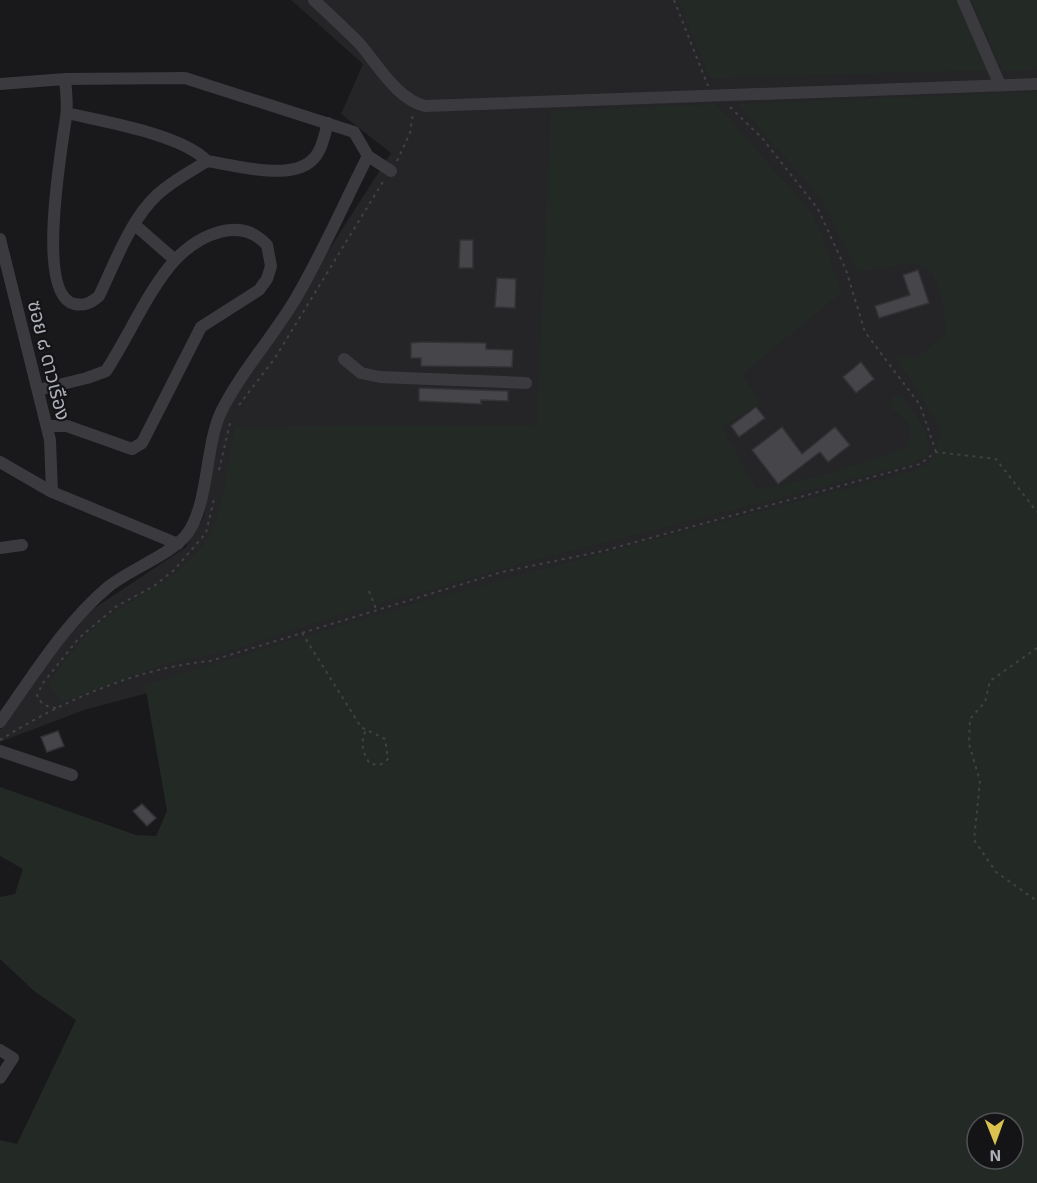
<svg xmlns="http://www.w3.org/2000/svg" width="1037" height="1183" viewBox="0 0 1037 1183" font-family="'Exo 2','Noto Sans Thai',sans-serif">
<rect width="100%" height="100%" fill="#19181a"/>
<path fill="#252527" d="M 291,0 L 1037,0 L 1037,256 L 961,459 L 938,483 L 84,710 L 0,742 L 0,730 L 22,696 L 87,613 L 186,547 L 204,516 L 219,421 L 391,153 L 341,114 L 363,64 Z"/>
<path fill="#232a25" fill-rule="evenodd" d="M 678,0 L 959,0 L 989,70 L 710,78 Z
M 972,0 L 1037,0 L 1037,69 L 1002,71 Z
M 1037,92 L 1037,1183 L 0,1183 L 0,1140 L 17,1144 L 76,1020 L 34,991 L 0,959 L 0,897 L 15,894 L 23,869 L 0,856 L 0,787 L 136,835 L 156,836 L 167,811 L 145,685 L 423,601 L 912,471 L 936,458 L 940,428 L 896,357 L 917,357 L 946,334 C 943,314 944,269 918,264 C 907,262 871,270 858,272 L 819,196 L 738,104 ZM 977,1123 L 1013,1123 L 1013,1159 L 977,1159 Z
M 716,104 L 811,212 L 822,235 L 841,293 L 742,374 L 760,402 L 722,428 L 757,490 L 824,475 L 907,448 L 911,432 L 906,421 L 890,407 L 893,396 L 902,397 C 915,415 933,432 928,455 L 908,465 L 523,563 L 336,616 L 225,652 L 167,663 L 62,702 L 49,685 C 65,658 86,632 112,614 C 144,592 180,577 203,545 C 224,516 228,461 235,427 L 537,425 L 551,111 Z"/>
<path fill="#46464a" stroke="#333336" stroke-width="1.5" d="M 460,240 L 473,240 L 473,268 L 459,268 Z
M 918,270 L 929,303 L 879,318 L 875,306 L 910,295 L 903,275 Z
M 497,278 L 516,279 L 515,308 L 495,307 Z
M 421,342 L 486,343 L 486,349 L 513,350 L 512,367 L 421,366 L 421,358 L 411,358 L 411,343 Z
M 861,362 L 874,379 L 856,393 L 843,377 Z
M 419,388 L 508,391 L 508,401 L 481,400 L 481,404 L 419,401 Z
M 756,407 L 765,418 L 739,437 L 731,426 Z
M 782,427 L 802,454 L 835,427 L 850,445 L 828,462 L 820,452 L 778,484 L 752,450 Z
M 58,731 L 64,746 L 47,752 L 41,737 Z
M 142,804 L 156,818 L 147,826 L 133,811 Z"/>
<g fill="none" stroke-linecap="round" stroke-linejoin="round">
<path stroke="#404145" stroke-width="2" stroke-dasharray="3 4.5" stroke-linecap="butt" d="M 674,0 L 708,86
M 730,107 L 762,138 L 818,209 L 846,270 L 865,332 L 920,405 L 936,452
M 397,161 L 410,133 L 413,113
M 239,405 L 275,358 L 384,180
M 219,470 L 230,423
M 369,591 L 376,609
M 302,633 L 361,727 L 385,739 L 388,759 L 380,765 L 370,764 C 362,751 360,744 366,729
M 1037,648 L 990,681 L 985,702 L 970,719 L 969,744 L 980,781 L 974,840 L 996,872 L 1037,901
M 56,708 C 47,707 40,704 37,695 L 43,683 L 79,638 L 117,606 L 154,586 L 174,570 L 206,533 L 214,499
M 0,740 C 62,701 137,668 210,661 L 502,572 L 603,551 L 920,464 L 936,452 L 996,459 L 1037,512"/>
<path stroke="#3a3a3f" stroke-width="12" d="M 314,0 C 329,14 344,28 358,42 C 377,63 396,99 425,106 L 1037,84
M 963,0 L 1000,85
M 65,79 C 66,91 68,105 66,117 C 62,147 35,294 74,304 C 85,306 91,303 99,296 C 115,263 130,220 157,195 C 172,181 190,172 207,161 C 234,165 289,181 311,161 C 322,152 324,136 328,123
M 0,84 L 65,79 L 185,78 L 354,132 L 368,156 L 391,171
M 67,113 C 104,122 181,134 207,161
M 135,225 L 175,260
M 0,239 L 50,440 L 52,492
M 344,359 L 361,373 L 380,377 L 526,383
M 38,390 L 87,378 L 106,371 C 129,336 148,290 175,260 C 199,235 240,215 267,245 L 271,266 L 267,279 L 259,290 L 201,327 L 142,443 L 132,449 L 67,426 L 47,426
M 0,462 L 52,492 L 178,544
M 0,548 L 22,545
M 0,722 C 33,676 64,624 108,587 C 129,570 173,553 187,534 C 209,504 205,446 221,412 C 242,370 273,337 296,298 C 323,252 344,203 368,156
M 0,751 L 72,775
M 0,1050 L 13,1058 L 0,1078"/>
</g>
<g text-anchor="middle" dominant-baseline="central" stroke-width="4.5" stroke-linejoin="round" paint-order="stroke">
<g font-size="20" fill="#acaeb8" stroke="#141315">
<text transform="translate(50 360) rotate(76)">ซอย ๘ ดาวเรือง</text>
</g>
</g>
<g transform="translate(995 1141) rotate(179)"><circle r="28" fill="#141315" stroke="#515156" stroke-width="1.5"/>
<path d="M0-4.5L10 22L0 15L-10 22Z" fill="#dbc24f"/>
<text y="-9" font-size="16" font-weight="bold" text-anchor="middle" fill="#acaeb8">N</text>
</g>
</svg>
